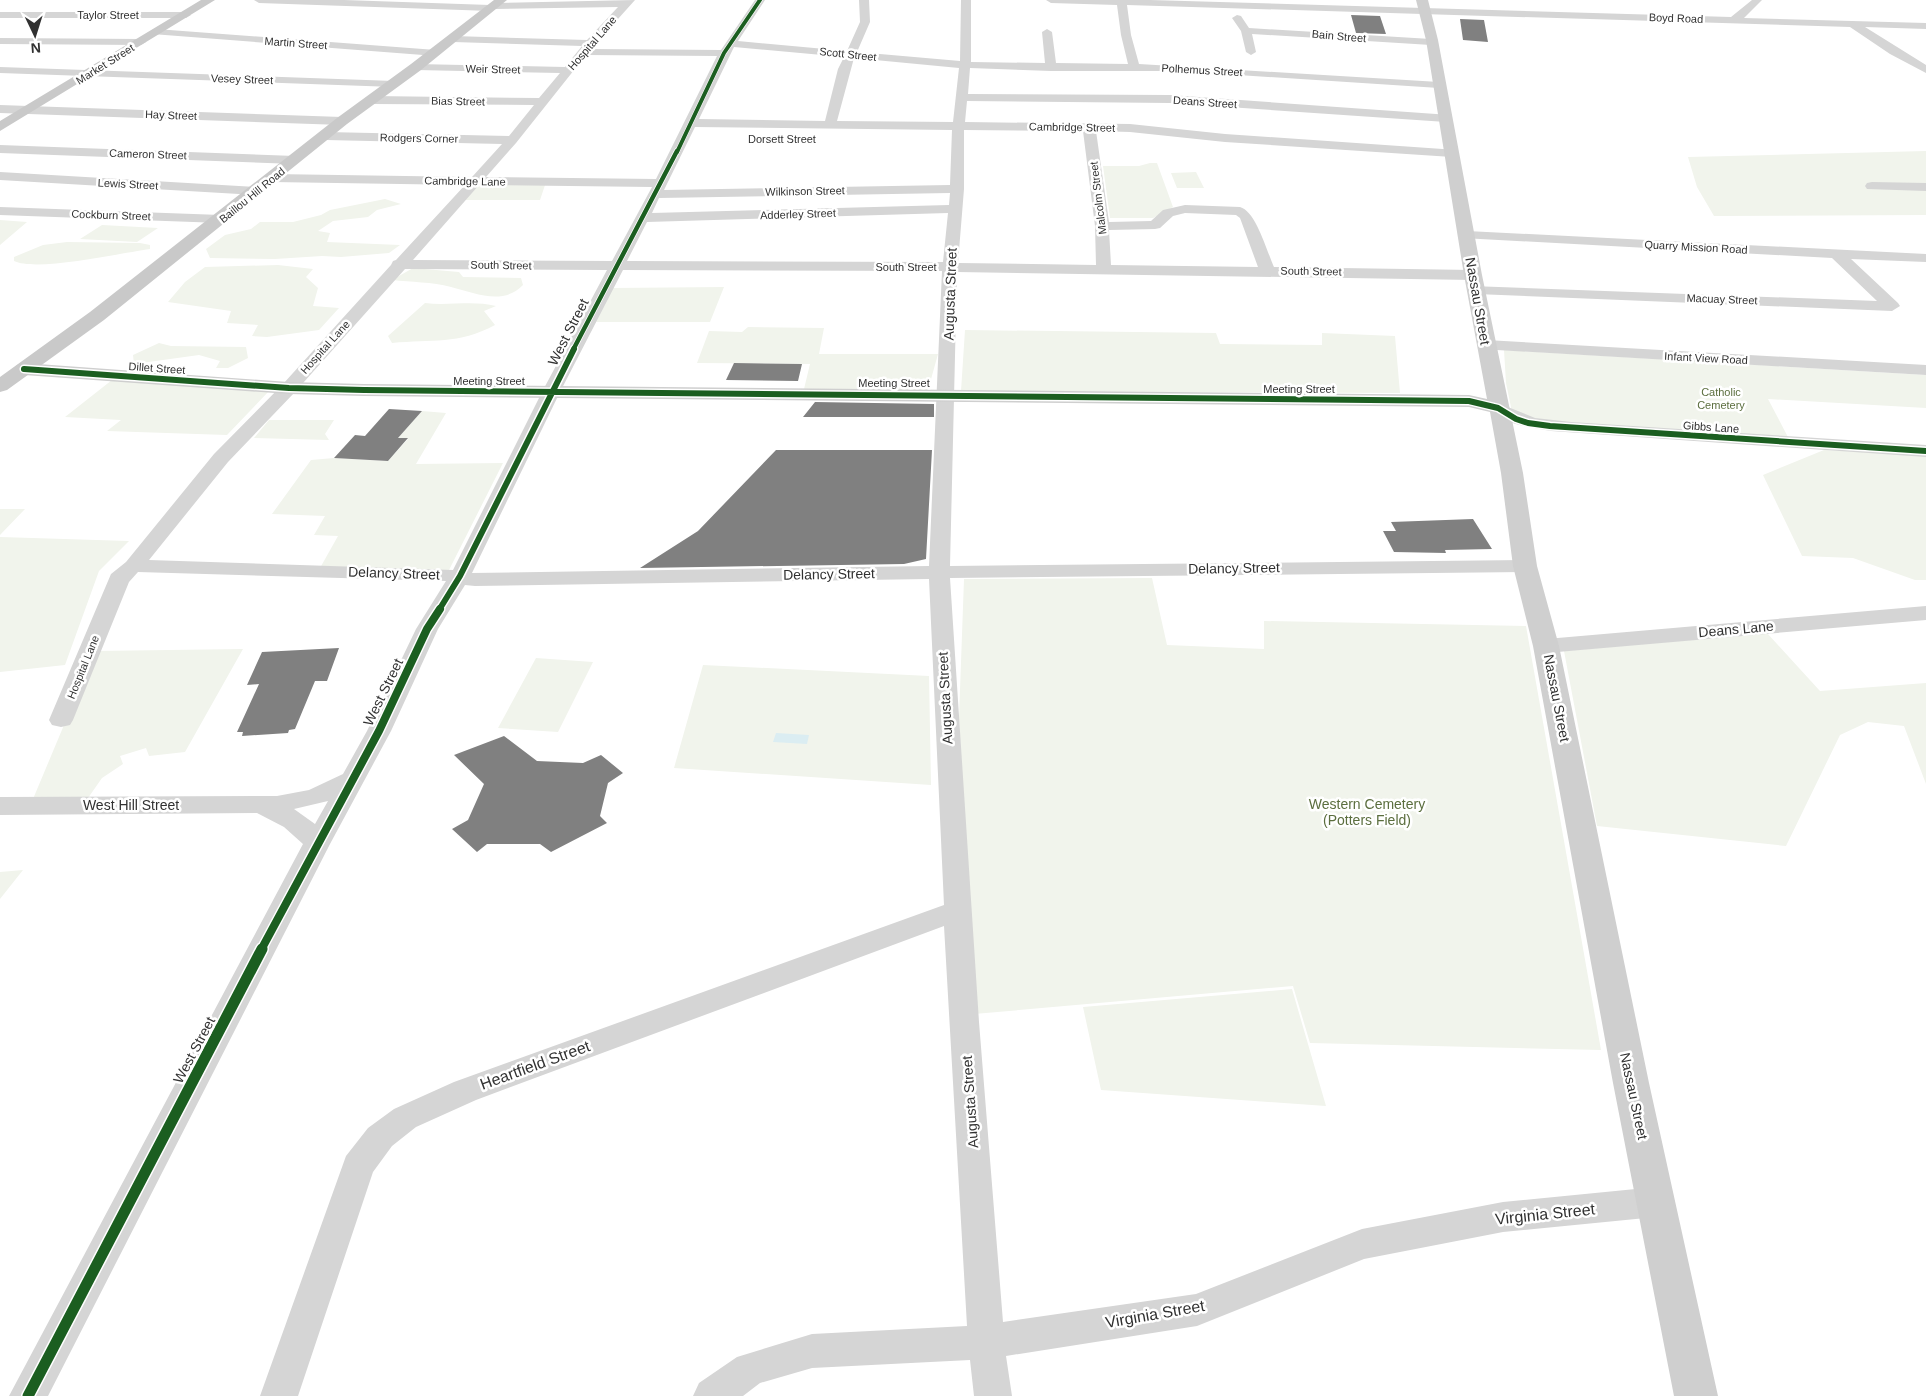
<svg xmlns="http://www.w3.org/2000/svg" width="1926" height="1396" viewBox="0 0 1926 1396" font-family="Helvetica,sans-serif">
<rect width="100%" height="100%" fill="#fff"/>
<path fill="#f1f4ec" d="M 1926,151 L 1926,215 L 1714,216 L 1697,187 L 1688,157 Z
M 1150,163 L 1157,163 L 1173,207 L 1153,218 L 1110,218 L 1103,166 L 1139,166 Z
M 1196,172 L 1204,188 L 1177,188 L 1171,173 Z
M 488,184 L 545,185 L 540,200 L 464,200 L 476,187 Z
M 385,199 L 401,204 L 377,210 L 368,217 L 333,221 L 318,231 L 330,233 L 327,242 L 400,245 L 389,253 L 341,257 L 322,256 L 275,259 L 210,258 L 206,249 L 225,235 L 251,229 L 260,222 L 293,222 L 321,215 L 330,210 Z
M 0,220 L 27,222 L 0,245 Z
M 102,225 L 158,228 L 137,242 L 80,239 Z
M 67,242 L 140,243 L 150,245 L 150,249 C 121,253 37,272 14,261 L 14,257 L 43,245 Z
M 278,265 L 313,269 L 306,277 L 318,288 L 313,306 L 339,308 L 319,330 L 267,337 L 252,336 L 258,325 L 227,323 L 231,311 L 168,302 L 185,282 L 205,267 Z
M 413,268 L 459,272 L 463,277 L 521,278 L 523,285 C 503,306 475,293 451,287 C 432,282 411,282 392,280 Z
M 724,287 L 710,322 L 596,322 L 612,288 Z
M 425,303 C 448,306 473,300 496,306 L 484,311 L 495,325 C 458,345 432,339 392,343 L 388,336 Z
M 748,327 L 824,328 L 819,354 L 938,354 L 928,390 L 804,389 L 810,364 L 697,363 L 709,331 L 742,332 Z
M 965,330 L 1216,333 L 1220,344 L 1322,345 L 1322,333 L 1395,336 L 1400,393 L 961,391 Z
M 159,343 L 171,346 L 246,347 L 248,358 L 228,368 L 216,368 L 220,361 L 199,355 L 134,364 L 133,355 Z
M 1504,350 L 1926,375 L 1926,408 L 1768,399 L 1789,439 L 1527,419 L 1512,412 L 1506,383 Z
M 112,380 L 270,390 L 227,435 L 107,431 L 121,420 L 65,417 Z
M 422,411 L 446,413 L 416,464 L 503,463 L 448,572 L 320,568 L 338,536 L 314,535 L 325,516 L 272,514 L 311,460 L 334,458 L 388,461 L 408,439 L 398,438 Z
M 269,420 L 334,420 L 325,434 L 329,440 L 254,438 Z
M 1824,450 L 1926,455 L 1926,580 L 1915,580 L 1853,558 L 1802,556 L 1763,475 Z
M 0,509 L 25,509 L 0,535 Z
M 0,537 L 129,541 L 99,571 L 65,665 L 0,672 Z
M 1152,578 L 1167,645 L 1264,649 L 1264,621 L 1526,626 L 1601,1050 L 1310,1043 L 1293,986 L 974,1014 L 959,718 L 964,579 Z
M 1767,633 L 1820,691 L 1926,683 L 1926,784 L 1904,726 L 1868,722 L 1840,735 L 1786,846 L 1597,826 L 1564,651 Z
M 243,649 L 185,752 L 149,756 L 146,748 L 120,756 L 123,764 L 102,778 L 88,798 L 33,799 L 95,651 Z
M 536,658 L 593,662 L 558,732 L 498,728 Z
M 703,665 L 929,676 L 931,785 L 674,768 Z
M 23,870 L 0,899 L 0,872 Z
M 1292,989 L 1326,1106 L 1101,1090 L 1083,1007 Z"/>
<path fill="#dbedf2" d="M 776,733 L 809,735 L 807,744 L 773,742 Z"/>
<path fill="#808080" d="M 1351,15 L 1380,16 L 1386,34 L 1356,33 Z
M 1460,19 L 1484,20 L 1488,42 L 1463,40 Z
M 734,363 L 802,364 L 798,381 L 726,380 Z
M 815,402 L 934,404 L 934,417 L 803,417 Z
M 389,409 L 422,411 L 398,438 L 408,438 L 388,461 L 334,458 L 355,435 L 365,436 Z
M 776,450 L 932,450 L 926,559 L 904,564 L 640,568 L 698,531 Z
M 1473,519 L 1492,549 L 1445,550 L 1446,553 L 1394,552 L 1383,531 L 1396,531 L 1391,522 Z
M 339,648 L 327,681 L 315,681 L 295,729 L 289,730 L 288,733 L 242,736 L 243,732 L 237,732 L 259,684 L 247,685 L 262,652 Z
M 504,736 L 537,761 L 583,763 L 601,755 L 623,773 L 608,783 L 600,816 L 607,823 L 551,852 L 540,844 L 487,844 L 477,852 L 452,829 L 468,820 L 484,784 L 454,755 Z"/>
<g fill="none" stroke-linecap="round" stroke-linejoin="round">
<path fill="#d5d5d5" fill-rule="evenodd" d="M 254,0 L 344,0 L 490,5 L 494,3 L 635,0 L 591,49 L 721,50 L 755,0 L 765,0 L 738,41 L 847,51 L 860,22 L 859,0 L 869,0 L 870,22 L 857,52 L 960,61 L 961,0 L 971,0 L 971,62 L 1045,63 L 1042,32 L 1047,29 L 1052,32 L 1056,63 L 1128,64 L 1121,35 L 1117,5 L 1051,3 L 1046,0 L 1150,0 L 1731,17 L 1752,0 L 1762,0 L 1744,18 L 1926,23 L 1926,29 L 1865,27 L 1926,65 L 1926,73 L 1890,54 L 1850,27 L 1127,5 L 1131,35 L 1139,64 L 1439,82 L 1445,85 L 1439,88 L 1177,71 L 1051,71 L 970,68 L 968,94 L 1170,95 L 1450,115 L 1452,118 L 1450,121 L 1446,122 L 1170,103 L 967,101 L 965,122 L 1130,124 L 1225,134 L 1457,150 L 1458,153 L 1457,156 L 1452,157 L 1225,142 L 1130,132 L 1096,131 L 1109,222 L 1151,221 L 1163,210 L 1185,205 L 1240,207 C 1256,211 1267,252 1274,267 L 1473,270 L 1481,275 L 1473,280 L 957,272 L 950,566 L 1525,560 L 1532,562 L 1536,566 L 1532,570 L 1525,572 L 950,578 L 979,1022 L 1003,1322 L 1196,1294 L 1362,1229 L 1503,1202 L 1656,1187 L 1668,1192 L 1673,1202 L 1668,1212 L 1656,1217 L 1503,1232 L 1364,1259 L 1197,1326 L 1006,1356 L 1012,1396 L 974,1396 L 970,1360 L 812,1368 L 760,1383 L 743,1396 L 693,1396 L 699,1383 L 737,1357 L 812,1334 L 967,1326 L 944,926 L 476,1100 L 416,1127 L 392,1146 L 373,1172 L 298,1396 L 260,1396 L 346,1156 L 368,1128 L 394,1109 L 454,1082 L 944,905 L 929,579 L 475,586 L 465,585 L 438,629 L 391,731 L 330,844 L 48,1396 L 9,1396 L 303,844 L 284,827 L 257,813 L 0,815 L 0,797 L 277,796 L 309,790 L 343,774 L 367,731 L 416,629 L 446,581 L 138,572 L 129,582 L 73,720 L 70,725 L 61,727 L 52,725 L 49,720 L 111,574 L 126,562 L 214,454 L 283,384 L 391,265 L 393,261 L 396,260 L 465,185 L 272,182 L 265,178 L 272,174 L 472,177 L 502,144 L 326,140 L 320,136 L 326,132 L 509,136 L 534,105 L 372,104 L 366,100 L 372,96 L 539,98 L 560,73 L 416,70 L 410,67 L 416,64 L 565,67 L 582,46 L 453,42 L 448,39 L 453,36 L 587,40 L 618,7 L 495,9 L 491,11 L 259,3 ZM 734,47 L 844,57 L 838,69 L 825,121 L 699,119 ZM 586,55 L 717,56 L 656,179 L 486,177 L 516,143 ZM 854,58 L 959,68 L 953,122 L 837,121 ZM 695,127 L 952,130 L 950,185 L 664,190 ZM 964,130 L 1083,131 L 1095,226 L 1096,265 L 958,263 L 964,189 ZM 479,185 L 652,187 L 612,261 L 413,260 ZM 950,193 L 949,205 L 652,213 L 659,198 ZM 948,213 L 943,262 L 627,261 L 647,222 ZM 1185,213 L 1236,215 L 1240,218 L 1258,267 L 1111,265 L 1109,230 L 1155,229 L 1160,228 L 1173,216 ZM 405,269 L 607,270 L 542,392 L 453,570 L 149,560 L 228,462 L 295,392 ZM 623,270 L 942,271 L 929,566 L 472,573 L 560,392 ZM 328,801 L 315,824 L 294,809 Z
M 0,12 L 186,12 L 191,15 L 186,18 L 0,18 Z
M 1237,15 L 1241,16 L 1249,28 L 1431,39 L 1436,42 L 1431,45 L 1252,34 L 1256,52 L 1251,55 L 1246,52 L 1241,31 L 1232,18 Z
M 156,29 L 436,50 L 441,53 L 436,56 L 152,34 L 152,30 Z
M 0,38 L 141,39 L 146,42 L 141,45 L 0,44 Z
M 0,67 L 394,81 L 400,84 L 394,87 L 0,73 Z
M 0,105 L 342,117 L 348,121 L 342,125 L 0,113 Z
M 0,145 L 295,156 L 301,160 L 295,164 L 0,153 Z
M 0,172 L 256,187 L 263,191 L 256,195 L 0,180 Z
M 1872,182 L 1926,183 L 1926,191 L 1867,189 L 1865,186 L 1867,183 Z
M 0,207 L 221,215 L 228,219 L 221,223 L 0,215 Z
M 1467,231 L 1926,254 L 1926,262 L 1851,259 L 1898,303 L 1900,306 L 1892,311 L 1476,294 L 1471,292 L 1468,289 L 1471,286 L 1877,301 L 1832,258 L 1462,238 L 1460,235 L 1462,232 Z
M 1486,340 L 1926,365 L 1926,375 L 1480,349 L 1478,345 L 1480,341 Z
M 1498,403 L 1535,418 L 1571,422 L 1926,445 L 1926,457 L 1551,431 C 1533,428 1500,424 1489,408 L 1492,404 Z
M 1926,606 L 1926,620 L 1546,653 L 1538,651 L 1535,646 L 1538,641 L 1546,639 Z"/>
<path fill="#cfcfcf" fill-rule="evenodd" d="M 1416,0 L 1428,0 L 1438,40 L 1482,275 L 1523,473 L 1537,566 L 1559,646 L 1649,1083 L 1718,1396 L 1674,1396 L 1613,1083 L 1533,646 L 1513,566 L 1501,473 L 1490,412 L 1469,407 L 364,396 L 289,394 L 24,375 L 17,373 L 14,369 L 17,365 L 24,363 L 289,382 L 364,384 L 1469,395 L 1487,399 L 1464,275 L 1426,40 Z"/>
<path fill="#c9c9c9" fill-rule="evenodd" d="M 201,0 L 215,0 L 0,131 L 0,121 Z
M 494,0 L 507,0 L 421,70 L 347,124 L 104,320 L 7,390 L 0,392 L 0,377 L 90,312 L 337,118 L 411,64 Z"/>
<g stroke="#fff" stroke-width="5">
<path id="cycleway-far4" d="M 677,152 L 724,53 L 760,0"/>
</g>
<g stroke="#fff" stroke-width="6">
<path id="cycleway-far3" d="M 573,350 L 677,151"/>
</g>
<g stroke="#fff" stroke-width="9">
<path id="cycleway-far2" d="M 24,369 L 289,388 L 364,390 L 1469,401 L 1498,408 L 1516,419 L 1528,423 L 1550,426 L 1926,451
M 439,610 L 460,576 L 574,349"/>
</g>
<g stroke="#fff" stroke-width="11">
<path id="cycleway-far1" d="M 261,950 L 379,731 L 427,629 L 440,609"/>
</g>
<g stroke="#fff" stroke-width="14">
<path id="cycleway" d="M 28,1396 L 262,949"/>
</g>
<use href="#cycleway-far4" stroke="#1b5e20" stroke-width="4"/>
<use href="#cycleway-far3" stroke="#1b5e20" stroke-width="4.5"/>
<use href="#cycleway-far2" stroke="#1b5e20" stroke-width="6"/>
<use href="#cycleway-far1" stroke="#1b5e20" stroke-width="8"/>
<use href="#cycleway" stroke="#1b5e20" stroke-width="11"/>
</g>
<g text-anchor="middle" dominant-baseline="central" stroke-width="5" stroke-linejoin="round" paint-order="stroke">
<g font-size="11" fill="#313131" stroke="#fff">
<text x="108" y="15">Taylor Street</text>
<text transform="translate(1676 18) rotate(2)">Boyd Road</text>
<text transform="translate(1339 36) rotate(5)">Bain Street</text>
<text transform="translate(296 43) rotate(4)">Martin Street</text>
<text transform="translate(592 43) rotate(-49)">Hospital Lane</text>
<text transform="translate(848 54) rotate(6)">Scott Street</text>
<text transform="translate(105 64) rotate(-32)">Market Street</text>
<text transform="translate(493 69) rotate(1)">Weir Street</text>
<text transform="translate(1202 70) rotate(3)">Polhemus Street</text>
<text transform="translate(242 79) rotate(2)">Vesey Street</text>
<text transform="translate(458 101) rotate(1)">Bias Street</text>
<text transform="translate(1205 102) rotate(4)">Deans Street</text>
<text transform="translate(171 115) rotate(2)">Hay Street</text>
<text transform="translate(1072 127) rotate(1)">Cambridge Street</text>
<text transform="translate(419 138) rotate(1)">Rodgers Corner</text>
<text x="782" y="139">Dorsett Street</text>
<text transform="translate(148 154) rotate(2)">Cameron Street</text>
<text transform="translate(465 181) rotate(1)">Cambridge Lane</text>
<text transform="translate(128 184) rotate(3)">Lewis Street</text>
<text transform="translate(805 191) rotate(-1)">Wilkinson Street</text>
<text transform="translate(252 195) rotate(-39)">Baillou Hill Road</text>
<text transform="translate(1098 198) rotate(-97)">Malcolm Street</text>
<text transform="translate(798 214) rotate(-2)">Adderley Street</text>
<text transform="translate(111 215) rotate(2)">Cockburn Street</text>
<text transform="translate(1696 247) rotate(3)">Quarry Mission Road</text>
<text transform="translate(501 265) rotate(1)">South Street</text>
<text x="906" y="267">South Street</text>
<text transform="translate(1311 271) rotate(1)">South Street</text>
<text transform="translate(1722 299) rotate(2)">Macuay Street</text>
<text transform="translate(325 347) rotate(-48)">Hospital Lane</text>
<text transform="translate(1706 358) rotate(3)">Infant View Road</text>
<text transform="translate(157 368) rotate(4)">Dillet Street</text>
<text x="489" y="381">Meeting Street</text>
<text x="894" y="383">Meeting Street</text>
<text x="1299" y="389">Meeting Street</text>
<text transform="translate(1711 427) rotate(4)">Gibbs Lane</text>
<text transform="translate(83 667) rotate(-68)">Hospital Lane</text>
</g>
<g font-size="11" fill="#5b6e3e" stroke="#fff">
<text x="1721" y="392">Catholic<tspan x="1721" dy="13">Cemetery</tspan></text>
</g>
<g font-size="14" fill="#313131" stroke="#fff">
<text transform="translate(950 294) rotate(-88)">Augusta Street</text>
<text transform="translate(1478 301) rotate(80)">Nassau Street</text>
<text transform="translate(568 332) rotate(-63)">West Street</text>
<text transform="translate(1234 568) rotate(-1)">Delancy Street</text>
<text transform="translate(394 573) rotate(2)">Delancy Street</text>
<text transform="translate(829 574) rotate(-1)">Delancy Street</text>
<text transform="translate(1736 629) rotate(-5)">Deans Lane</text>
<text transform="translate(383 692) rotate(-64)">West Street</text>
<text transform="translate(945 698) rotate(-93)">Augusta Street</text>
<text transform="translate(1557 698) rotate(79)">Nassau Street</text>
<text x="131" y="805">West Hill Street</text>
<text transform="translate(194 1050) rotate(-62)">West Street</text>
<text transform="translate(1634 1096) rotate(78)">Nassau Street</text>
<text transform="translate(970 1102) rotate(-94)">Augusta Street</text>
</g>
<g font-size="14" fill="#5b6e3e" stroke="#fff">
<text x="1367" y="804">Western Cemetery<tspan x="1367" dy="16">(Potters Field)</tspan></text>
</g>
<g font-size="16" fill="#313131" stroke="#fff">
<text transform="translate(535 1065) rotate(-20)">Heartfield Street</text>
<text transform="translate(1545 1214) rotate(-6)">Virginia Street</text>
<text transform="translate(1155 1314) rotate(-10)">Virginia Street</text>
</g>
</g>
<g transform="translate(35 35) rotate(176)" stroke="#ffffff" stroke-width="4" paint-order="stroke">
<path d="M0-4L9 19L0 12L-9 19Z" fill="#313131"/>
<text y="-8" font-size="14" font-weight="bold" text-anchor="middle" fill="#313131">N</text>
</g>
</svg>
